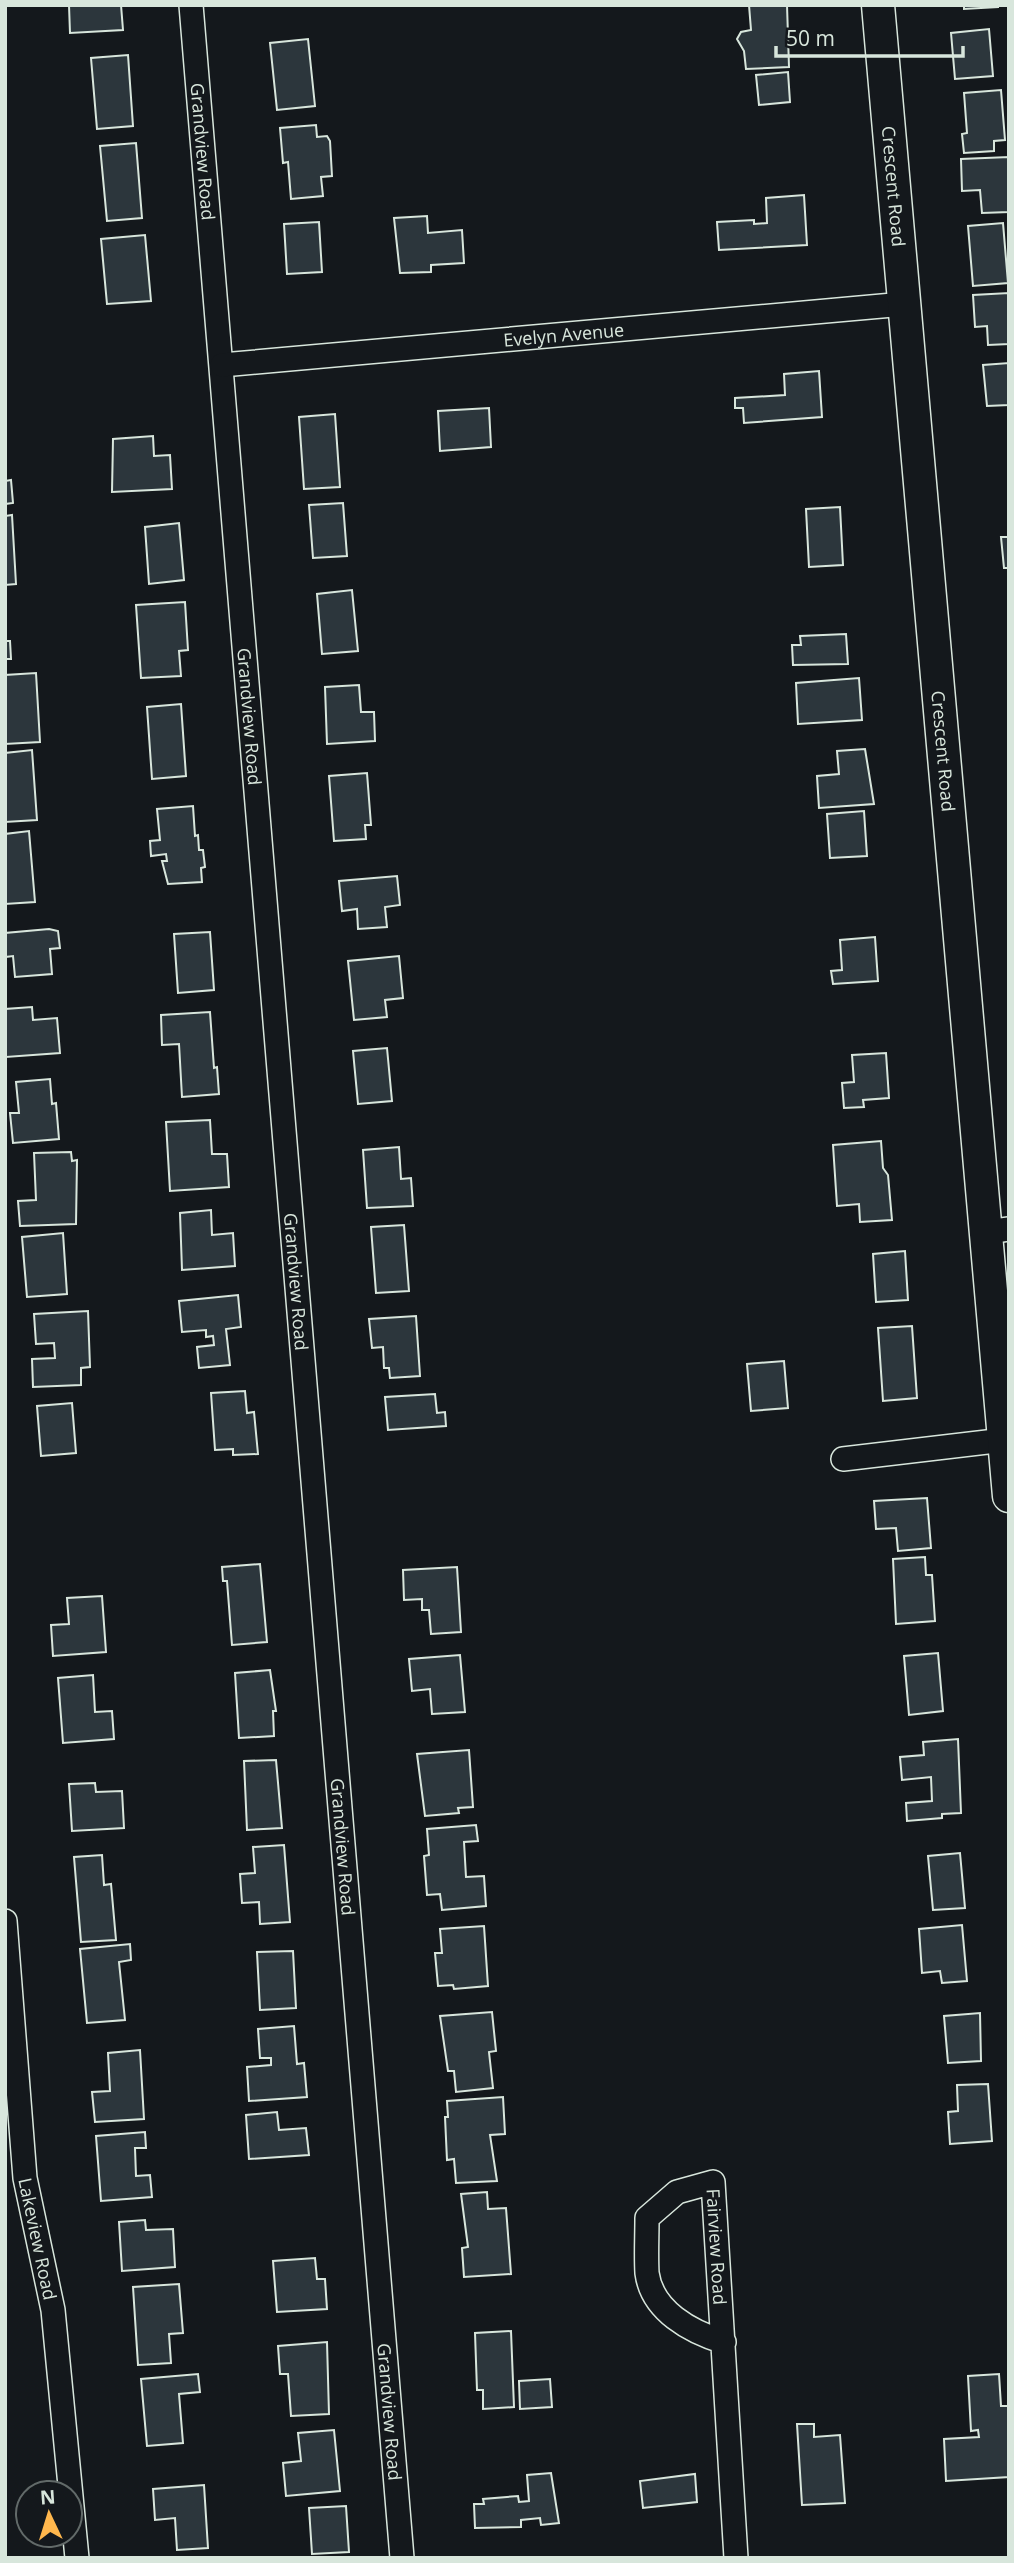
<svg xmlns="http://www.w3.org/2000/svg" width="1014" height="2563" viewBox="0 0 1014 2563" font-family="'Open Sans',sans-serif">
<rect width="100%" height="100%" fill="#14181c"/>
<path fill="#2c363c" stroke="#d8e6dc" stroke-width="2" d="M 69,5 L 121,5 L 123,30 L 70,33 Z
M 749,5 L 787,5 L 789,67 L 746,69 L 744,51 L 737,39 L 741,32 L 751,30 Z
M 964,5 L 998,5 L 998,7 L 964,9 Z
M 989,29 L 993,76 L 955,79 L 951,33 Z
M 308,39 L 315,106 L 277,110 L 270,43 Z
M 128,55 L 133,126 L 97,129 L 91,58 Z
M 788,72 L 790,102 L 759,105 L 756,75 Z
M 1001,90 L 1005,140 L 994,141 L 994,151 L 964,153 L 962,134 L 967,133 L 964,93 Z
M 316,125 L 317,137 L 327,136 L 330,141 L 332,176 L 321,177 L 323,196 L 291,199 L 288,162 L 283,163 L 280,128 Z
M 136,143 L 142,218 L 107,221 L 100,146 Z
M 1009,157 L 1009,212 L 982,213 L 980,190 L 962,191 L 961,159 Z
M 804,195 L 807,245 L 719,250 L 717,222 L 754,220 L 754,224 L 767,223 L 766,198 Z
M 427,216 L 428,233 L 462,230 L 464,263 L 431,265 L 431,272 L 400,273 L 394,218 Z
M 319,222 L 322,272 L 287,274 L 284,224 Z
M 1003,223 L 1008,283 L 973,286 L 968,226 Z
M 145,235 L 151,301 L 107,304 L 101,239 Z
M 1009,293 L 1009,344 L 988,345 L 987,326 L 975,327 L 973,295 Z
M 1009,363 L 1009,405 L 987,406 L 983,365 Z
M 819,371 L 822,417 L 744,423 L 743,408 L 735,408 L 735,398 L 785,395 L 784,374 Z
M 489,408 L 491,447 L 440,451 L 438,411 Z
M 335,414 L 340,487 L 304,489 L 299,417 Z
M 153,436 L 154,456 L 170,455 L 172,489 L 112,492 L 113,439 Z
M 11,480 L 13,503 L 5,504 L 5,481 Z
M 343,503 L 347,556 L 313,558 L 309,505 Z
M 840,507 L 843,565 L 809,567 L 806,509 Z
M 12,515 L 16,584 L 5,585 L 5,516 Z
M 179,523 L 184,580 L 149,584 L 145,527 Z
M 1001,537 L 1009,537 L 1009,568 L 1004,568 Z
M 352,590 L 358,651 L 322,654 L 317,594 Z
M 185,602 L 188,650 L 179,651 L 181,676 L 141,678 L 136,605 Z
M 846,634 L 848,664 L 793,665 L 792,645 L 801,645 L 800,636 Z
M 5,641 L 10,641 L 11,659 L 5,659 Z
M 36,673 L 40,742 L 5,744 L 5,675 Z
M 859,678 L 862,720 L 798,724 L 796,683 Z
M 359,685 L 361,712 L 374,712 L 375,741 L 327,744 L 325,687 Z
M 181,704 L 186,776 L 152,779 L 147,707 Z
M 865,749 L 874,804 L 819,808 L 817,776 L 839,774 L 837,751 Z
M 32,750 L 37,820 L 5,822 L 5,753 Z
M 367,773 L 371,825 L 365,825 L 366,839 L 334,841 L 329,776 Z
M 193,806 L 195,836 L 198,835 L 199,850 L 203,850 L 205,867 L 201,868 L 202,882 L 168,884 L 162,861 L 167,861 L 166,854 L 151,856 L 150,841 L 160,840 L 157,809 Z
M 864,811 L 867,856 L 830,858 L 827,814 Z
M 29,831 L 35,902 L 5,904 L 5,834 Z
M 397,876 L 400,905 L 385,907 L 387,927 L 358,929 L 357,909 L 342,911 L 339,881 Z
M 49,929 L 58,931 L 60,948 L 50,949 L 52,974 L 15,977 L 13,956 L 5,957 L 5,933 Z
M 210,932 L 214,990 L 178,993 L 174,934 Z
M 875,937 L 878,981 L 833,984 L 831,971 L 842,970 L 840,940 Z
M 399,956 L 403,998 L 385,1000 L 387,1017 L 354,1020 L 348,961 Z
M 32,1007 L 33,1020 L 57,1018 L 60,1053 L 6,1057 L 5,1009 Z
M 210,1012 L 214,1068 L 217,1067 L 219,1094 L 182,1097 L 179,1044 L 162,1045 L 161,1015 Z
M 387,1048 L 392,1101 L 358,1104 L 353,1051 Z
M 886,1053 L 889,1098 L 863,1100 L 864,1107 L 844,1108 L 842,1083 L 854,1082 L 852,1055 Z
M 50,1079 L 52,1104 L 56,1103 L 59,1139 L 13,1143 L 10,1113 L 19,1113 L 16,1082 Z
M 210,1120 L 212,1154 L 227,1154 L 229,1187 L 170,1191 L 166,1122 Z
M 881,1141 L 883,1168 L 888,1175 L 892,1220 L 860,1222 L 859,1204 L 837,1206 L 833,1145 Z
M 399,1147 L 401,1179 L 411,1178 L 413,1206 L 367,1208 L 363,1150 Z
M 71,1152 L 72,1161 L 77,1160 L 76,1224 L 20,1226 L 18,1201 L 36,1200 L 34,1153 Z
M 211,1210 L 212,1235 L 233,1233 L 235,1266 L 182,1270 L 180,1213 Z
M 404,1225 L 409,1291 L 376,1293 L 371,1227 Z
M 63,1233 L 67,1294 L 27,1297 L 22,1237 Z
M 905,1251 L 908,1300 L 876,1302 L 873,1254 Z
M 238,1295 L 241,1327 L 226,1329 L 230,1365 L 199,1368 L 197,1347 L 214,1345 L 213,1336 L 206,1337 L 206,1330 L 182,1332 L 179,1301 Z
M 88,1311 L 90,1367 L 81,1368 L 81,1385 L 33,1387 L 32,1359 L 55,1358 L 54,1343 L 36,1344 L 34,1314 Z
M 416,1316 L 420,1376 L 390,1378 L 389,1368 L 384,1368 L 383,1347 L 372,1348 L 369,1319 Z
M 912,1326 L 917,1398 L 883,1401 L 878,1328 Z
M 784,1361 L 788,1408 L 751,1411 L 747,1364 Z
M 245,1391 L 247,1413 L 254,1412 L 258,1454 L 233,1455 L 233,1449 L 215,1450 L 211,1393 Z
M 435,1394 L 437,1413 L 445,1412 L 446,1426 L 388,1430 L 385,1397 Z
M 72,1403 L 76,1453 L 41,1456 L 37,1406 Z
M 927,1498 L 931,1548 L 898,1551 L 896,1528 L 876,1529 L 874,1501 Z
M 925,1557 L 926,1575 L 932,1575 L 935,1621 L 896,1624 L 893,1559 Z
M 260,1564 L 267,1642 L 232,1645 L 227,1581 L 223,1581 L 222,1567 Z
M 457,1567 L 461,1632 L 431,1634 L 429,1610 L 422,1610 L 422,1599 L 404,1600 L 403,1570 Z
M 102,1596 L 106,1652 L 53,1656 L 51,1625 L 69,1624 L 67,1598 Z
M 938,1653 L 943,1711 L 909,1715 L 904,1656 Z
M 460,1655 L 465,1712 L 432,1714 L 430,1689 L 412,1691 L 409,1659 Z
M 270,1670 L 276,1711 L 273,1711 L 274,1736 L 239,1738 L 235,1673 Z
M 93,1675 L 95,1712 L 112,1711 L 114,1739 L 63,1743 L 58,1678 Z
M 958,1739 L 961,1813 L 942,1814 L 942,1818 L 907,1821 L 906,1803 L 932,1801 L 931,1777 L 902,1780 L 900,1757 L 924,1755 L 923,1742 Z
M 469,1750 L 473,1807 L 458,1808 L 459,1813 L 425,1816 L 417,1754 Z
M 276,1760 L 282,1828 L 247,1830 L 244,1761 Z
M 95,1783 L 96,1792 L 122,1791 L 124,1828 L 72,1831 L 69,1784 Z
M 476,1825 L 478,1841 L 464,1842 L 466,1877 L 484,1876 L 486,1906 L 442,1910 L 440,1894 L 427,1895 L 424,1856 L 429,1855 L 427,1829 Z
M 284,1845 L 290,1922 L 260,1924 L 259,1902 L 242,1903 L 240,1874 L 255,1873 L 253,1847 Z
M 960,1853 L 965,1908 L 933,1910 L 928,1856 Z
M 102,1855 L 104,1885 L 111,1884 L 116,1940 L 81,1942 L 74,1857 Z
M 962,1925 L 967,1981 L 942,1983 L 940,1971 L 922,1973 L 919,1929 Z
M 484,1926 L 488,1986 L 454,1989 L 453,1985 L 438,1986 L 435,1953 L 442,1953 L 440,1929 Z
M 130,1944 L 131,1960 L 119,1962 L 125,2020 L 87,2023 L 80,1949 Z
M 293,1951 L 296,2008 L 260,2010 L 257,1952 Z
M 492,2012 L 496,2051 L 489,2052 L 493,2088 L 456,2092 L 454,2071 L 448,2071 L 440,2016 Z
M 980,2013 L 981,2061 L 948,2063 L 944,2016 Z
M 294,2026 L 297,2064 L 304,2063 L 307,2097 L 249,2101 L 247,2067 L 271,2065 L 271,2058 L 260,2058 L 258,2029 Z
M 140,2050 L 144,2119 L 95,2122 L 92,2092 L 110,2091 L 108,2053 Z
M 988,2084 L 992,2141 L 950,2144 L 948,2112 L 958,2111 L 957,2085 Z
M 503,2097 L 505,2134 L 490,2135 L 497,2181 L 456,2183 L 454,2159 L 447,2160 L 445,2117 L 448,2117 L 447,2101 Z
M 277,2112 L 279,2130 L 306,2128 L 309,2155 L 249,2159 L 246,2115 Z
M 145,2132 L 146,2148 L 135,2148 L 136,2176 L 150,2175 L 152,2197 L 101,2201 L 96,2136 Z
M 487,2192 L 488,2209 L 506,2208 L 511,2274 L 464,2277 L 462,2248 L 468,2247 L 461,2194 Z
M 145,2220 L 146,2230 L 173,2229 L 175,2267 L 122,2271 L 119,2222 Z
M 315,2258 L 317,2279 L 325,2279 L 327,2309 L 277,2312 L 273,2261 Z
M 179,2284 L 183,2333 L 169,2334 L 171,2363 L 138,2365 L 133,2287 Z
M 511,2331 L 514,2407 L 483,2409 L 483,2390 L 477,2390 L 475,2333 Z
M 327,2342 L 329,2414 L 291,2416 L 288,2374 L 280,2374 L 278,2346 Z
M 198,2374 L 200,2392 L 179,2394 L 183,2443 L 147,2446 L 141,2379 Z
M 999,2374 L 1001,2406 L 1009,2406 L 1009,2477 L 946,2481 L 944,2439 L 979,2437 L 978,2430 L 971,2431 L 968,2376 Z
M 550,2379 L 552,2407 L 520,2409 L 519,2381 Z
M 797,2424 L 814,2424 L 814,2437 L 840,2435 L 845,2503 L 802,2505 Z
M 334,2430 L 340,2491 L 286,2496 L 283,2463 L 301,2461 L 298,2433 Z
M 551,2473 L 559,2523 L 541,2525 L 540,2518 L 521,2520 L 521,2527 L 475,2528 L 474,2504 L 484,2504 L 483,2499 L 518,2496 L 519,2502 L 529,2501 L 527,2475 Z
M 695,2474 L 697,2502 L 643,2508 L 640,2481 Z
M 204,2485 L 208,2548 L 177,2550 L 175,2518 L 155,2520 L 153,2489 Z
M 346,2506 L 349,2552 L 312,2554 L 309,2508 Z"/>
<g fill="none" stroke-linecap="round" stroke-linejoin="round">
<g stroke="#d8e6dc" stroke-width="26">
<g id="street">
<path id="s1" d="M 191,5 L 402,2558"/>
<path id="s2" d="M 222,365 L 904,304"/>
<path d="M 986,1232 L 1009,1229"/>
<path d="M 843,1459 L 1004,1440"/>
<path id="s3" d="M 5,1921 L 25,2178 L 53,2310 L 77,2558"/>
<path id="s4" d="M 724,2342 C 691,2332 652,2311 647,2273 C 646,2255 647,2236 647,2218 L 677,2192 L 713,2182 L 736,2558"/>
</g>
</g>
<g stroke="#d8e6dc" stroke-width="35">
<g id="secondary">
<path id="s5" d="M 878,5 L 1009,1496"/>
</g>
</g>
<use href="#street" stroke="#14181c" stroke-width="23"/>
<use href="#secondary" stroke="#14181c" stroke-width="32"/>
</g>
<g text-anchor="middle" dominant-baseline="central" stroke-width="5" stroke-linejoin="round" paint-order="stroke">
<g font-size="18" fill="#d8e6dc" stroke="#14181c">
<text stroke="none"><textPath href="#s1" startOffset="147">Grandview Road</textPath></text>
<text stroke="none"><textPath href="#s5" startOffset="182">Crescent Road</textPath></text>
<text stroke="none"><textPath href="#s2" startOffset="343">Evelyn Avenue</textPath></text>
<text stroke="none"><textPath href="#s1" startOffset="714">Grandview Road</textPath></text>
<text stroke="none"><textPath href="#s5" startOffset="749">Crescent Road</textPath></text>
<text stroke="none"><textPath href="#s1" startOffset="1281">Grandview Road</textPath></text>
<text stroke="none"><textPath href="#s1" startOffset="1848">Grandview Road</textPath></text>
<text stroke="none"><textPath href="#s3" startOffset="320">Lakeview Road</textPath></text>
<text stroke="none"><textPath href="#s4" startOffset="306">Fairview Road</textPath></text>
<text stroke="none"><textPath href="#s1" startOffset="2415">Grandview Road</textPath></text>
</g>
</g>
<rect width="1014" height="2563" fill="none" stroke="#d8e6dc" stroke-width="14"/>
<g transform="translate(49 2514) rotate(356)"><circle r="33" fill="#14181c" stroke="#626a69" stroke-width="2"/>
<path d="M0-5L12 26L0 18L-12 26Z" fill="#ffb74d"/>
<text y="-10" font-size="19" font-weight="bold" text-anchor="middle" fill="#d8e6dc">N</text>
</g>
<path d="M776 46v10h187v-10" fill="none" stroke="#d8e6dc" stroke-width="3.5"/>
<text x="786" y="46" font-size="21" fill="#d8e6dc" stroke="#14181c" stroke-width="5" paint-order="stroke">50 m</text>
</svg>
